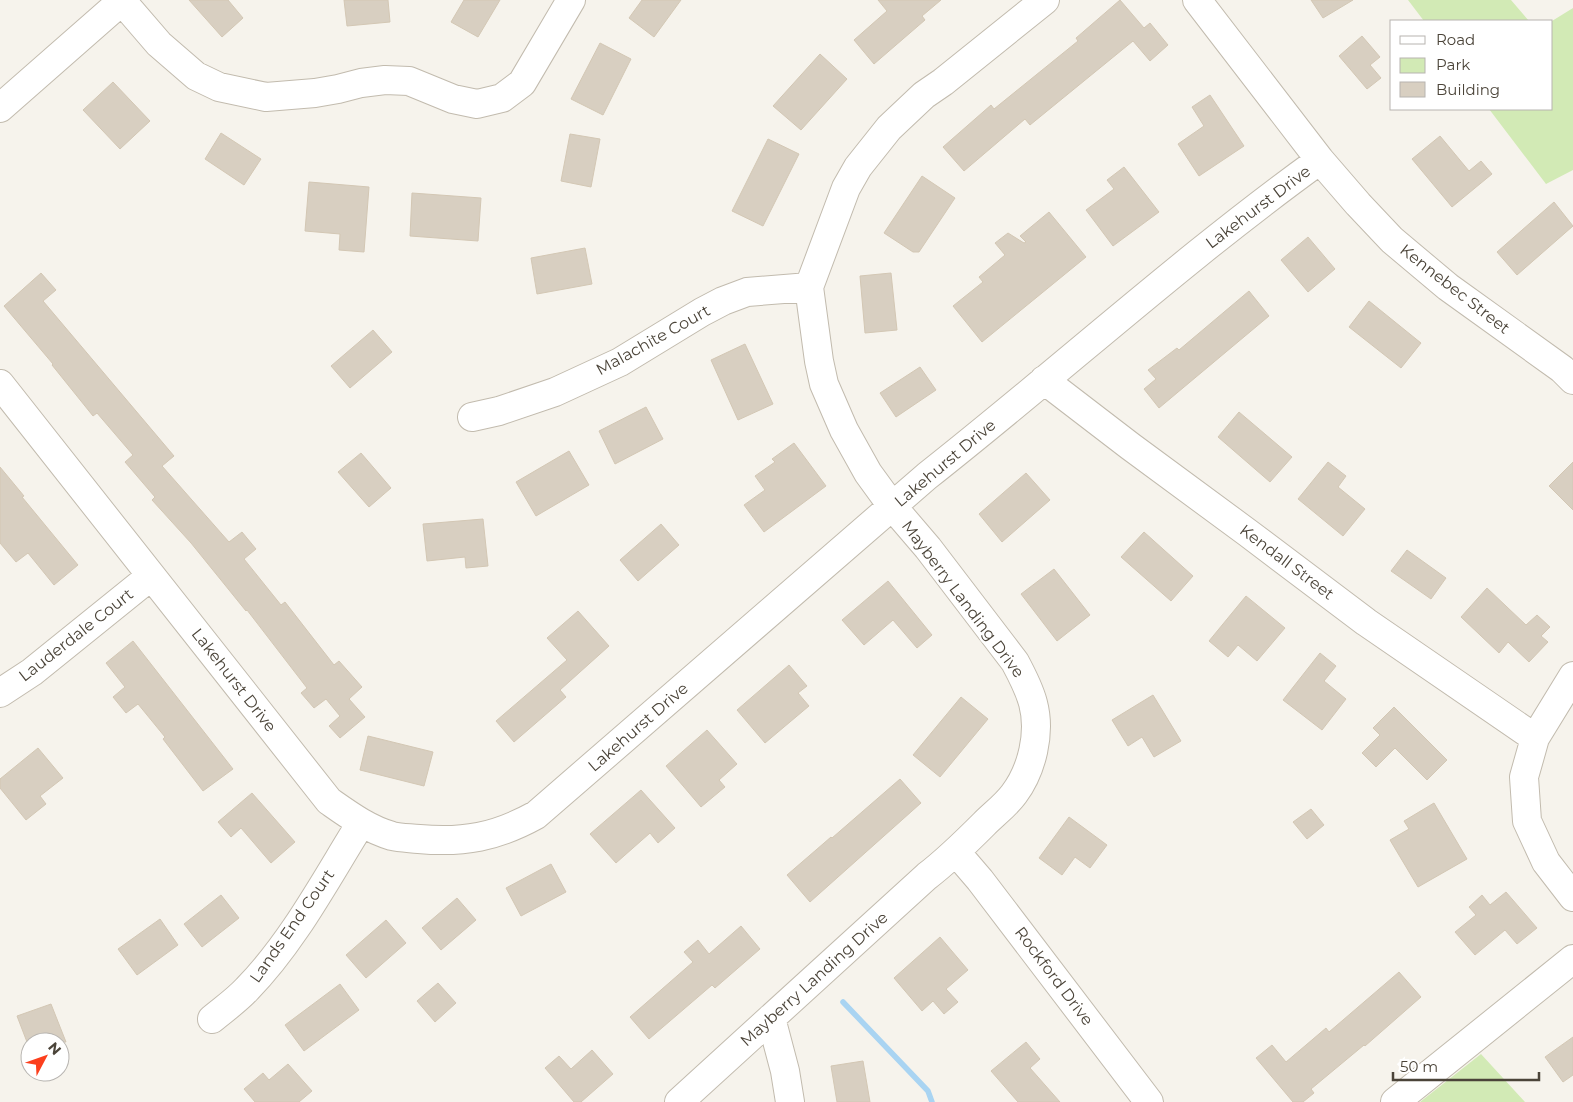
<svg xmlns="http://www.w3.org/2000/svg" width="1573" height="1102" viewBox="0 0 1573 1102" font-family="Montserrat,sans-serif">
<rect width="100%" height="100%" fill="#f6f3ec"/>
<path fill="#d2eab5" d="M 1408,0 L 1511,0 L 1529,21 L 1424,21 Z
M 1573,8 L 1573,170 L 1546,184 L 1489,109 L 1552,109 L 1552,21 Z
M 1481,1054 L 1525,1102 L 1420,1102 Z"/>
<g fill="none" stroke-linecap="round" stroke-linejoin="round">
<path stroke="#a9d4f2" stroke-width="5.5" d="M 843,1002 L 928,1091 L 932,1102"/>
</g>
<path fill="#d8cfc1" stroke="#d3c7b4" d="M 189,0 L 228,0 L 243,18 L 222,37 Z
M 344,0 L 388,0 L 390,22 L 347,26 Z
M 464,0 L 500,0 L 478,37 L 451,22 Z
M 642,0 L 681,0 L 654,37 L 629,18 Z
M 878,0 L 941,0 L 922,16 L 925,20 L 874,64 L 854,40 L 887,11 Z
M 1120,0 L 1144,28 L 1150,23 L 1168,45 L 1150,61 L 1133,41 L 1030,125 L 1025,119 L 964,171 L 943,147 L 991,105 L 994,109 L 1078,41 L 1076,38 Z
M 1311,0 L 1353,0 L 1323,18 Z
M 1362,36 L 1380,57 L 1370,65 L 1381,78 L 1367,89 L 1339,56 Z
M 600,43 L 631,59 L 603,115 L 571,99 Z
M 820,54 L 847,79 L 801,130 L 773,106 Z
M 113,82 L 150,121 L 120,149 L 83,110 Z
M 1210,95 L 1244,146 L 1199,176 L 1178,144 L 1204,126 L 1192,107 Z
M 221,133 L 261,159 L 244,185 L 205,159 Z
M 570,134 L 600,139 L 591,187 L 561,181 Z
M 1440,136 L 1469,171 L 1481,161 L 1492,174 L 1452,207 L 1412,159 Z
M 768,139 L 799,154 L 763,226 L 732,211 Z
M 1124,167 L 1159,212 L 1113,246 L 1086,210 L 1114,189 L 1107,180 Z
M 922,176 L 955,198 L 919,252 L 913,252 L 884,233 Z
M 309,182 L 369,187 L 364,252 L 339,250 L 340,234 L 305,231 Z
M 412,193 L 481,198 L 478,241 L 410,236 Z
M 1554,202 L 1573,226 L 1517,275 L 1497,252 Z
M 1049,212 L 1086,257 L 982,342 L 953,306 L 983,282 L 979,277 L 1005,255 L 995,243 L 1008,233 L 1024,243 L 1026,242 L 1020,236 Z
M 1308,237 L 1335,269 L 1308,292 L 1281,260 Z
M 585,248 L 592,284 L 537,294 L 531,258 Z
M 41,273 L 56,290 L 43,301 L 174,456 L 162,466 L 229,542 L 242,532 L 256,549 L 244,559 L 281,605 L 285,602 L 334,665 L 339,661 L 362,687 L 349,699 L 365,717 L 340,738 L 329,726 L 340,716 L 326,699 L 314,708 L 301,693 L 307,688 L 247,610 L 246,611 L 191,543 L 152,500 L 155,497 L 125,462 L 133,455 L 97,413 L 93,416 L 52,365 L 53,364 L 4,306 Z
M 891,273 L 897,330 L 865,333 L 860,276 Z
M 1249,291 L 1269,316 L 1159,408 L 1144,389 L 1156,379 L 1148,370 L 1177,348 L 1179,350 Z
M 1369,301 L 1421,343 L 1401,368 L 1349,327 Z
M 373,330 L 392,352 L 350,388 L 331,366 Z
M 745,344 L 773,404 L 738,420 L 711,360 Z
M 920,367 L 936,390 L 896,417 L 880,393 Z
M 646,407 L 663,439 L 615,464 L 599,431 Z
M 1239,412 L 1292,457 L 1270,482 L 1218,437 Z
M 794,443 L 826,486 L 764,532 L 744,505 L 765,490 L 755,476 L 775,462 L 772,459 Z
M 569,451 L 589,485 L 536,516 L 516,482 Z
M 361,453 L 391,488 L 369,507 L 338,472 Z
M 1328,462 L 1346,476 L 1338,487 L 1365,509 L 1343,536 L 1298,499 Z
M 1573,462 L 1573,510 L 1549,486 Z
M 0,467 L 24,496 L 22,497 L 78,565 L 54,585 L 28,553 L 16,562 L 0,543 Z
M 1026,473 L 1050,500 L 1002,542 L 979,514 Z
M 483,519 L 488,566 L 466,568 L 465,557 L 427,561 L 423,524 Z
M 661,524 L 679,545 L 638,581 L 620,560 Z
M 1144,532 L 1193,576 L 1171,601 L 1121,557 Z
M 1407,550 L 1446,578 L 1431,599 L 1391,571 Z
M 1054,569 L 1090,615 L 1057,641 L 1021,594 Z
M 888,581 L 932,635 L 917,648 L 893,620 L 864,645 L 842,620 Z
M 1487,588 L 1526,625 L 1537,615 L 1550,627 L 1541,636 L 1548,642 L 1529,662 L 1508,642 L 1499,653 L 1461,617 Z
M 1246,596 L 1285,628 L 1257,661 L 1238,645 L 1228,657 L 1209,641 Z
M 578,611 L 609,646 L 560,690 L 566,697 L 514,742 L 496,721 L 567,660 L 547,638 Z
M 133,641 L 233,769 L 203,791 L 163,739 L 165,737 L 138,704 L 126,713 L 113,697 L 125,687 L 106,663 Z
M 1320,653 L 1336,666 L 1324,681 L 1346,699 L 1322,730 L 1283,700 Z
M 789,665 L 807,686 L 798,693 L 809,706 L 765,743 L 737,710 Z
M 1153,695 L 1181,741 L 1154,757 L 1142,737 L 1128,746 L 1112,720 Z
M 961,697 L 988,719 L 940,777 L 913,755 Z
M 1394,707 L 1447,760 L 1427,780 L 1395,748 L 1376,767 L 1362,753 L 1380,735 L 1373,728 Z
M 707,730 L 737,764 L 719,780 L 725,787 L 701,807 L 666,766 Z
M 368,736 L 433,752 L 424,786 L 360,770 Z
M 38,748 L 63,778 L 40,796 L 46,804 L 26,820 L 0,788 L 0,779 Z
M 900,779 L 921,803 L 810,902 L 787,875 L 831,837 L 832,838 Z
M 641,790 L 675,828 L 658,843 L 650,833 L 616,863 L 590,834 Z
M 252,793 L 295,842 L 271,863 L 241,828 L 231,837 L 218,822 Z
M 1434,803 L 1467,859 L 1418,887 L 1390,840 L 1409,829 L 1404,821 Z
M 1311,809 L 1324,825 L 1307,839 L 1293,822 Z
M 1069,817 L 1107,845 L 1090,868 L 1075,857 L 1062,875 L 1039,858 Z
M 551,864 L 566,892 L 521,916 L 506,888 Z
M 1506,892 L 1537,928 L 1517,944 L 1505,930 L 1475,955 L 1455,932 L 1476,915 L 1469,907 L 1482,895 L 1490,905 Z
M 221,895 L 239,918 L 202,947 L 184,924 Z
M 457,898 L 476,920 L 441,950 L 422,928 Z
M 160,919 L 178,945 L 137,975 L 118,949 Z
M 386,920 L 406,943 L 366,978 L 346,955 Z
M 741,926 L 760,949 L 715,988 L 712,985 L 649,1039 L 630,1017 L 693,962 L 684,952 L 698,940 L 709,954 Z
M 940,937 L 968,970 L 946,989 L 958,1002 L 944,1014 L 933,1001 L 922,1011 L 894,978 Z
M 1399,972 L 1421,997 L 1365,1046 L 1364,1045 L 1311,1089 L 1314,1093 L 1303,1102 L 1293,1102 L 1256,1058 L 1272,1045 L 1286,1062 L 1326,1028 L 1329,1032 Z
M 438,983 L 456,1003 L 435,1022 L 417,1001 Z
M 340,984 L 359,1010 L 304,1051 L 285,1025 Z
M 51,1004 L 66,1042 L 27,1042 L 17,1016 Z
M 1573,1037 L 1573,1075 L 1563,1082 L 1545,1057 Z
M 1026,1042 L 1040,1059 L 1030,1068 L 1060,1102 L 1018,1102 L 991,1071 Z
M 592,1050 L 613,1074 L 581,1102 L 574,1102 L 545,1068 L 559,1056 L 571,1069 Z
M 863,1061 L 870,1102 L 837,1102 L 831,1066 Z
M 288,1064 L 312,1091 L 299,1102 L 255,1102 L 244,1089 L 263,1073 L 269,1080 Z"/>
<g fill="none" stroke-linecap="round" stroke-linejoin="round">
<g stroke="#c2bbae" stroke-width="30">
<path id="minor" d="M 1197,0 L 1320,160 L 1358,204 L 1392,240 L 1448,287 L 1562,369 L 1573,380
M 122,1 L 159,44 L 196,76 L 219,87 L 266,97 L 315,93 L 338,89 L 361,83 L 385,80 L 409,81 L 453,99 L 477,104 L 502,98 L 522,83 L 571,0
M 0,108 L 123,0
M 1044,380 L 1130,446 L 1248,533 L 1366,622 L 1535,738
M 0,384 L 329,801 C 349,815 368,829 392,836 C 400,838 410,838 419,839 C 464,843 496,837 536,815 L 927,476 C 1059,372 1184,258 1320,160
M 472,417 L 499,411 L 555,392 L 620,362 L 702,312 L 723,301 L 747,292 L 809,287
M 1573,676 L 1535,738 L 1524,777 L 1527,821 L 1546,862 L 1573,897
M 0,693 L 32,672 L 151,576
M 956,852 L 980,880 L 1149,1102
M 771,1018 L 785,1071 L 790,1102
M 212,1019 C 224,1009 237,1000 247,989 C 293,942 326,879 361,823
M 679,1102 L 927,876 C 948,860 966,842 984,824 C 994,814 1006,805 1014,794 C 1032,770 1041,733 1033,703 C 1029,688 1022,675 1015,662 L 928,548 L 892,506 L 868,473 L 844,430 L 824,384 L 819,361 L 809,287 L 846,188 L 858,167 L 889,128 L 924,95 L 943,82 L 1045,0
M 1395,1102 L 1573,959"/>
</g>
<use href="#minor" stroke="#fff" stroke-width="28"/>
</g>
<g text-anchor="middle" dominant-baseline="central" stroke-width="4.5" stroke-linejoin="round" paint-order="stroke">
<g font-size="16" fill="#4b4439" stroke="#fff">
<text transform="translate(1258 207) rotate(-37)">Lakehurst Drive</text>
<text transform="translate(1455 289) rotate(38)">Kennebec Street</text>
<text transform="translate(653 340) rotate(-29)">Malachite Court</text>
<text transform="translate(945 463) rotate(-40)">Lakehurst Drive</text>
<text transform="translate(1287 562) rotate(37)">Kendall Street</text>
<text transform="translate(963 599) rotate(53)">Mayberry Landing Drive</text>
<text transform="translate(76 635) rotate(-38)">Lauderdale Court</text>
<text transform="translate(234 680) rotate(52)">Lakehurst Drive</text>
<text transform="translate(638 727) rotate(-41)">Lakehurst Drive</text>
<text transform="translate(292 926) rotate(-55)">Lands End Court</text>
<text transform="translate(1054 976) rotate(53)">Rockford Drive</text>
<text transform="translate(814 979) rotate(-42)">Mayberry Landing Drive</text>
</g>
</g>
<rect x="1390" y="20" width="162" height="90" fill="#ffffff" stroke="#b7b4b0"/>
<rect x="1400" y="36" width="25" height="8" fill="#ffffff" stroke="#b7b4b0"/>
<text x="1436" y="45" font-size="15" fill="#4b4439">Road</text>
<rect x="1400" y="58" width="25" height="15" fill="#d2eab5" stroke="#b7b4b0"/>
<text x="1436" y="70" font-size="15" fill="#4b4439">Park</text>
<rect x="1400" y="82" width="25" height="15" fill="#d8cfc1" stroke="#b7b4b0"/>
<text x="1436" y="95" font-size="15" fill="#4b4439">Building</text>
<g transform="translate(45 1057) rotate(49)"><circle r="24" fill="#ffffff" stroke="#b7b4b0"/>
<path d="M0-4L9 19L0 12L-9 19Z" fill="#fc3f1d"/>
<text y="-8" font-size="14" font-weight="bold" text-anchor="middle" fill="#4b4439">N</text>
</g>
<path d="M1393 1072v8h146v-8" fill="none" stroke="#4b4439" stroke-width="2.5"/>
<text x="1400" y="1072" font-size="15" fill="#4b4439" stroke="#ffffff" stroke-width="4" paint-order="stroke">50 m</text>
</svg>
